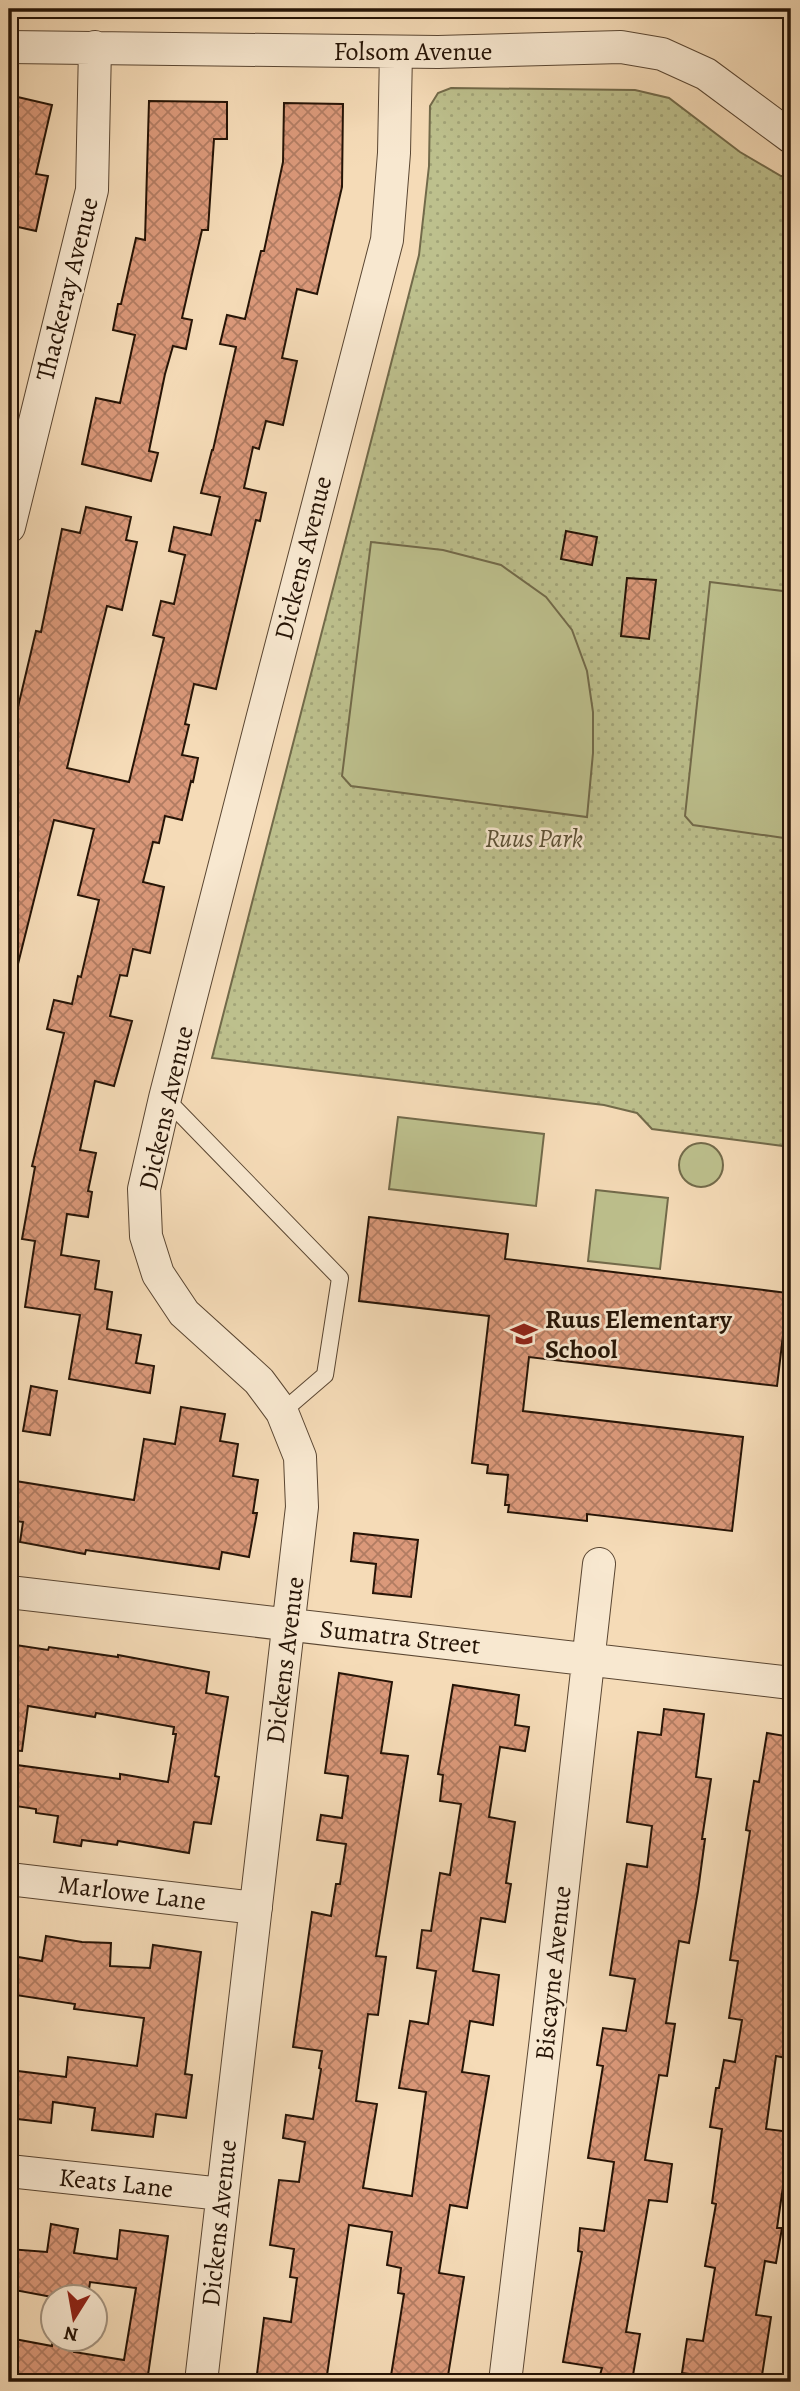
<svg xmlns="http://www.w3.org/2000/svg" width="800" height="2391" viewBox="0 0 800 2391" font-family="Alegreya,serif">
<defs>
<pattern id="park-dots" width="8" height="8" patternUnits="userSpaceOnUse" patternTransform="scale(1.75)"><rect width="8" height="8" fill="#bdc08d"/><path d="M2 2h.1M6 6h.1" fill="none" stroke="#a2a478" stroke-width="1.8" stroke-linecap="round"/></pattern>
<pattern id="building-cross-hatch" width="8" height="8" patternUnits="userSpaceOnUse" patternTransform="scale(1.75)"><rect width="8" height="8" fill="#db997a"/><path d="M0 0l8 8M0 8l8-8" fill="none" stroke="#b17c62"/></pattern>
</defs>
<rect width="100%" height="100%" fill="#f5dbb7"/>
<filter id="stains"><feTurbulence type="fractalNoise" baseFrequency=".00286" numOctaves="4"/><feColorMatrix values="0 0 0 0 .2 0 0 0 0 .09 0 0 0 0 .02 0 0 0 .5 -.17"/></filter>
<radialGradient id="worn" r=".72"><stop offset=".6" stop-color="#630" stop-opacity="0"/><stop offset="1" stop-color="#630" stop-opacity=".3"/></radialGradient>
<path fill="url(#park-dots)" stroke="#726a4a" stroke-width="2" d="M 451,88 L 635,90 L 669,98 L 740,152 L 781,176 L 791,178 L 791,1147 L 652,1129 L 637,1113 L 604,1105 L 212,1058 L 419,255 L 429,166 L 430,106 L 438,93 Z"/>
<path fill="#bdc08d" stroke="#726a4a" stroke-width="2" d="M 371,542 L 443,550 L 501,565 L 546,597 L 572,630 L 587,671 L 593,712 L 593,753 L 587,817 L 351,786 L 342,776 Z
M 710,582 L 791,592 L 791,839 L 693,825 L 685,816 Z
M 398,1117 L 544,1134 L 536,1206 L 389,1189 Z
M679 1165a22 22 0 1 1 44 0a22 22 0 1 1-44 0Z
M 596,1190 L 668,1198 L 660,1269 L 588,1261 Z"/>
<path fill="url(#building-cross-hatch)" stroke="#261406" stroke-width="2" d="M 9,95 L 52,105 L 36,174 L 48,176 L 36,231 L 9,225 Z
M 149,101 L 227,102 L 227,139 L 214,139 L 208,230 L 202,230 L 182,318 L 192,320 L 186,349 L 173,346 L 165,374 L 149,451 L 158,453 L 151,481 L 82,464 L 96,398 L 120,403 L 135,335 L 113,330 L 118,304 L 121,304 L 136,238 L 145,240 Z
M 284,103 L 343,104 L 342,187 L 317,294 L 297,289 L 282,358 L 297,361 L 283,425 L 266,421 L 259,449 L 253,447 L 244,488 L 266,493 L 260,521 L 256,520 L 216,689 L 194,684 L 185,724 L 189,725 L 182,755 L 198,758 L 193,782 L 191,781 L 182,820 L 165,816 L 159,843 L 153,842 L 143,882 L 164,887 L 150,953 L 133,949 L 127,976 L 120,975 L 110,1016 L 132,1021 L 114,1086 L 95,1081 L 80,1150 L 96,1153 L 88,1191 L 92,1192 L 88,1217 L 67,1214 L 61,1255 L 99,1261 L 95,1289 L 112,1292 L 107,1329 L 141,1335 L 136,1363 L 154,1366 L 150,1393 L 69,1379 L 80,1315 L 25,1307 L 35,1241 L 22,1239 L 35,1167 L 32,1166 L 64,1033 L 47,1029 L 54,1000 L 72,1004 L 78,976 L 81,977 L 99,900 L 78,895 L 94,829 L 54,820 L 17,968 L 9,967 L 9,745 L 36,631 L 41,632 L 62,529 L 80,533 L 86,507 L 131,517 L 126,540 L 137,542 L 122,610 L 107,606 L 67,768 L 129,782 L 164,638 L 153,635 L 161,601 L 174,604 L 185,555 L 169,551 L 174,527 L 211,535 L 220,497 L 201,493 L 212,450 L 213,450 L 236,347 L 220,344 L 227,315 L 245,319 L 261,251 L 264,251 L 283,162 Z
M 566,531 L 597,537 L 592,565 L 561,559 Z
M 627,578 L 656,580 L 649,639 L 621,636 Z
M 369,1217 L 508,1234 L 505,1259 L 788,1293 L 777,1386 L 529,1357 L 523,1411 L 743,1437 L 732,1531 L 587,1514 L 587,1521 L 508,1512 L 509,1505 L 505,1505 L 508,1475 L 487,1473 L 488,1465 L 472,1463 L 489,1316 L 359,1301 Z
M 31,1386 L 57,1391 L 50,1435 L 23,1431 Z
M 181,1407 L 225,1414 L 220,1441 L 238,1444 L 233,1476 L 258,1480 L 253,1513 L 257,1513 L 249,1557 L 222,1552 L 219,1569 L 86,1550 L 85,1554 L 20,1542 L 23,1522 L 9,1520 L 9,1480 L 134,1500 L 144,1439 L 175,1444 Z
M 354,1533 L 418,1540 L 411,1597 L 373,1593 L 376,1564 L 351,1561 Z
M 9,1644 L 48,1650 L 49,1647 L 118,1657 L 118,1655 L 209,1672 L 206,1693 L 228,1697 L 215,1776 L 219,1777 L 211,1824 L 194,1822 L 189,1853 L 118,1841 L 117,1845 L 82,1840 L 81,1846 L 54,1842 L 58,1816 L 36,1813 L 36,1809 L 9,1805 L 9,1764 L 120,1779 L 120,1774 L 168,1782 L 176,1734 L 173,1734 L 174,1727 L 96,1713 L 95,1717 L 28,1706 L 22,1751 L 9,1750 Z
M 339,1673 L 392,1682 L 381,1753 L 408,1756 L 376,1956 L 386,1957 L 378,2015 L 368,2014 L 356,2101 L 377,2104 L 363,2188 L 412,2196 L 426,2092 L 399,2088 L 410,2021 L 428,2024 L 436,1971 L 417,1968 L 422,1930 L 431,1931 L 440,1873 L 450,1875 L 461,1804 L 440,1801 L 443,1775 L 438,1774 L 453,1685 L 519,1695 L 515,1725 L 529,1727 L 525,1751 L 500,1747 L 489,1817 L 515,1822 L 506,1883 L 511,1884 L 505,1922 L 481,1918 L 473,1971 L 499,1975 L 493,2025 L 470,2021 L 462,2072 L 489,2076 L 467,2208 L 450,2205 L 439,2273 L 464,2277 L 447,2382 L 390,2382 L 404,2294 L 398,2293 L 401,2268 L 387,2265 L 392,2232 L 349,2225 L 326,2382 L 256,2382 L 264,2318 L 291,2322 L 297,2278 L 290,2277 L 294,2249 L 270,2245 L 279,2180 L 299,2182 L 305,2142 L 283,2138 L 286,2115 L 313,2119 L 321,2069 L 319,2068 L 322,2051 L 293,2047 L 312,1912 L 331,1916 L 336,1884 L 340,1884 L 346,1844 L 317,1840 L 321,1815 L 342,1818 L 348,1776 L 325,1773 Z
M 664,1709 L 704,1714 L 696,1777 L 711,1779 L 702,1839 L 705,1839 L 698,1891 L 689,1943 L 679,1941 L 666,2023 L 675,2024 L 667,2076 L 659,2075 L 647,2148 L 645,2160 L 672,2164 L 667,2202 L 649,2200 L 626,2332 L 640,2334 L 632,2381 L 600,2375 L 602,2368 L 563,2362 L 582,2252 L 578,2251 L 580,2228 L 604,2231 L 614,2162 L 588,2158 L 603,2066 L 597,2065 L 603,2028 L 626,2031 L 635,1979 L 610,1975 L 627,1864 L 647,1867 L 652,1826 L 627,1822 L 638,1732 L 661,1735 Z
M 767,1733 L 791,1737 L 791,2059 L 776,2056 L 766,2129 L 791,2132 L 777,2228 L 782,2228 L 776,2263 L 765,2261 L 756,2315 L 771,2317 L 761,2382 L 704,2382 L 705,2376 L 682,2373 L 687,2339 L 703,2341 L 715,2268 L 705,2266 L 716,2204 L 712,2203 L 722,2129 L 710,2127 L 716,2088 L 719,2088 L 724,2060 L 735,2062 L 742,2020 L 729,2018 L 738,1961 L 730,1960 L 750,1831 L 746,1830 L 754,1781 L 759,1782 Z
M 46,1936 L 82,1942 L 111,1943 L 110,1966 L 150,1968 L 153,1945 L 201,1952 L 185,2074 L 192,2075 L 186,2118 L 156,2114 L 153,2137 L 92,2130 L 95,2108 L 53,2102 L 51,2123 L 9,2118 L 9,2070 L 66,2077 L 68,2057 L 137,2066 L 144,2018 L 74,2009 L 75,2004 L 9,1994 L 12,1956 L 42,1961 Z
M 51,2224 L 78,2229 L 74,2253 L 117,2259 L 120,2230 L 168,2236 L 147,2382 L 9,2382 L 9,2338 L 52,2346 L 53,2339 L 76,2339 L 74,2352 L 124,2360 L 136,2288 L 90,2282 L 88,2297 L 52,2297 L 9,2289 L 9,2249 L 47,2252 Z"/>
<g fill="none" stroke-linecap="round" stroke-linejoin="round">
<g stroke="#5a4632" stroke-width="18">
<path id="lane" d="M 165,1098 L 340,1278 L 325,1375 L 282,1412"/>
</g>
<g stroke="#5a4632" stroke-width="34">
<path id="street" d="M 9,47 L 438,52 L 621,47 L 662,54 L 706,74 L 791,137
M 9,527 L 92,190 L 95,47
M 9,1592 L 791,1683
M 9,1879 L 256,1908
M 9,2171 L 222,2194
M 201,2382 L 302,1507 L 300,1457 L 282,1412 L 259,1381 L 184,1313 L 158,1274 L 146,1236 L 144,1189 L 165,1098 L 263,716 L 387,240 L 394,153 L 396,52
M 505,2382 L 546,2038 L 599,1564"/>
</g>
<use href="#lane" stroke="#f8e8d0" stroke-width="16"/>
<use href="#street" stroke="#f8e8d0" stroke-width="32"/>
</g>
<defs>
<g id="school-bare" transform="scale(2.1)"><path d="M0-5L7-2L0 1L-7-2ZM-4 1L0 2.5L4 1V4Q0 6-4 4Z" fill="#8f2418" stroke="#f8e8d0" stroke-width="2.5" paint-order="stroke"/></g>
</defs>
<g fill-rule="evenodd">
<use href="#school-bare" x="524" y="1334"/>
</g>
<g text-anchor="middle" dominant-baseline="central" stroke-width="5" stroke-linejoin="round" paint-order="stroke">
<g font-size="26" fill="#261406" stroke="#f8e8d0">
<text x="413" y="51">Folsom Avenue</text>
<text transform="translate(67 289) rotate(-76)">Thackeray Avenue</text>
<text transform="translate(303 558) rotate(-76)">Dickens Avenue</text>
<text transform="translate(166 1108) rotate(-77)">Dickens Avenue</text>
<text transform="translate(400 1637) rotate(6)">Sumatra Street</text>
<text transform="translate(285 1660) rotate(-83)">Dickens Avenue</text>
<text transform="translate(132 1893) rotate(7)">Marlowe Lane</text>
<text transform="translate(553 1973) rotate(-84)">Biscayne Avenue</text>
<text transform="translate(116 2183) rotate(6)">Keats Lane</text>
<text transform="translate(219 2223) rotate(-84)">Dickens Avenue</text>
</g>
<g font-size="26" font-style="italic" fill="#5b5035" stroke="#f8e8d0">
<text x="534" y="838">Ruus Park</text>
</g>
<g font-size="26" font-weight="bold" fill="#261406" stroke="#f8e8d0" text-anchor="start">
<text x="545" y="1319">Ruus Elementary<tspan x="545" dy="30">School</tspan></text>
</g>
</g>
<rect width="800" height="2391" fill="none" stroke="#f5dbb7" stroke-width="35"/>
<rect x="10" y="10" width="779" height="2370" fill="none" stroke="#261406" stroke-width="3.5"/>
<rect x="18" y="18" width="765" height="2356" fill="none" stroke="#261406" stroke-width="2"/>
<g transform="translate(74 2318) rotate(191)"><circle r="33" fill="#f8e8d0" stroke="#a4937f" stroke-width="2"/>
<path d="M0-5L12 26L0 18L-12 26Z" fill="#8f2418"/>
<text y="-10" font-size="19" font-weight="bold" text-anchor="middle" fill="#261406">N</text>
</g>
<rect width="100%" height="100%" filter="url(#stains)"/>
<rect width="100%" height="100%" fill="url(#worn)"/>
</svg>
